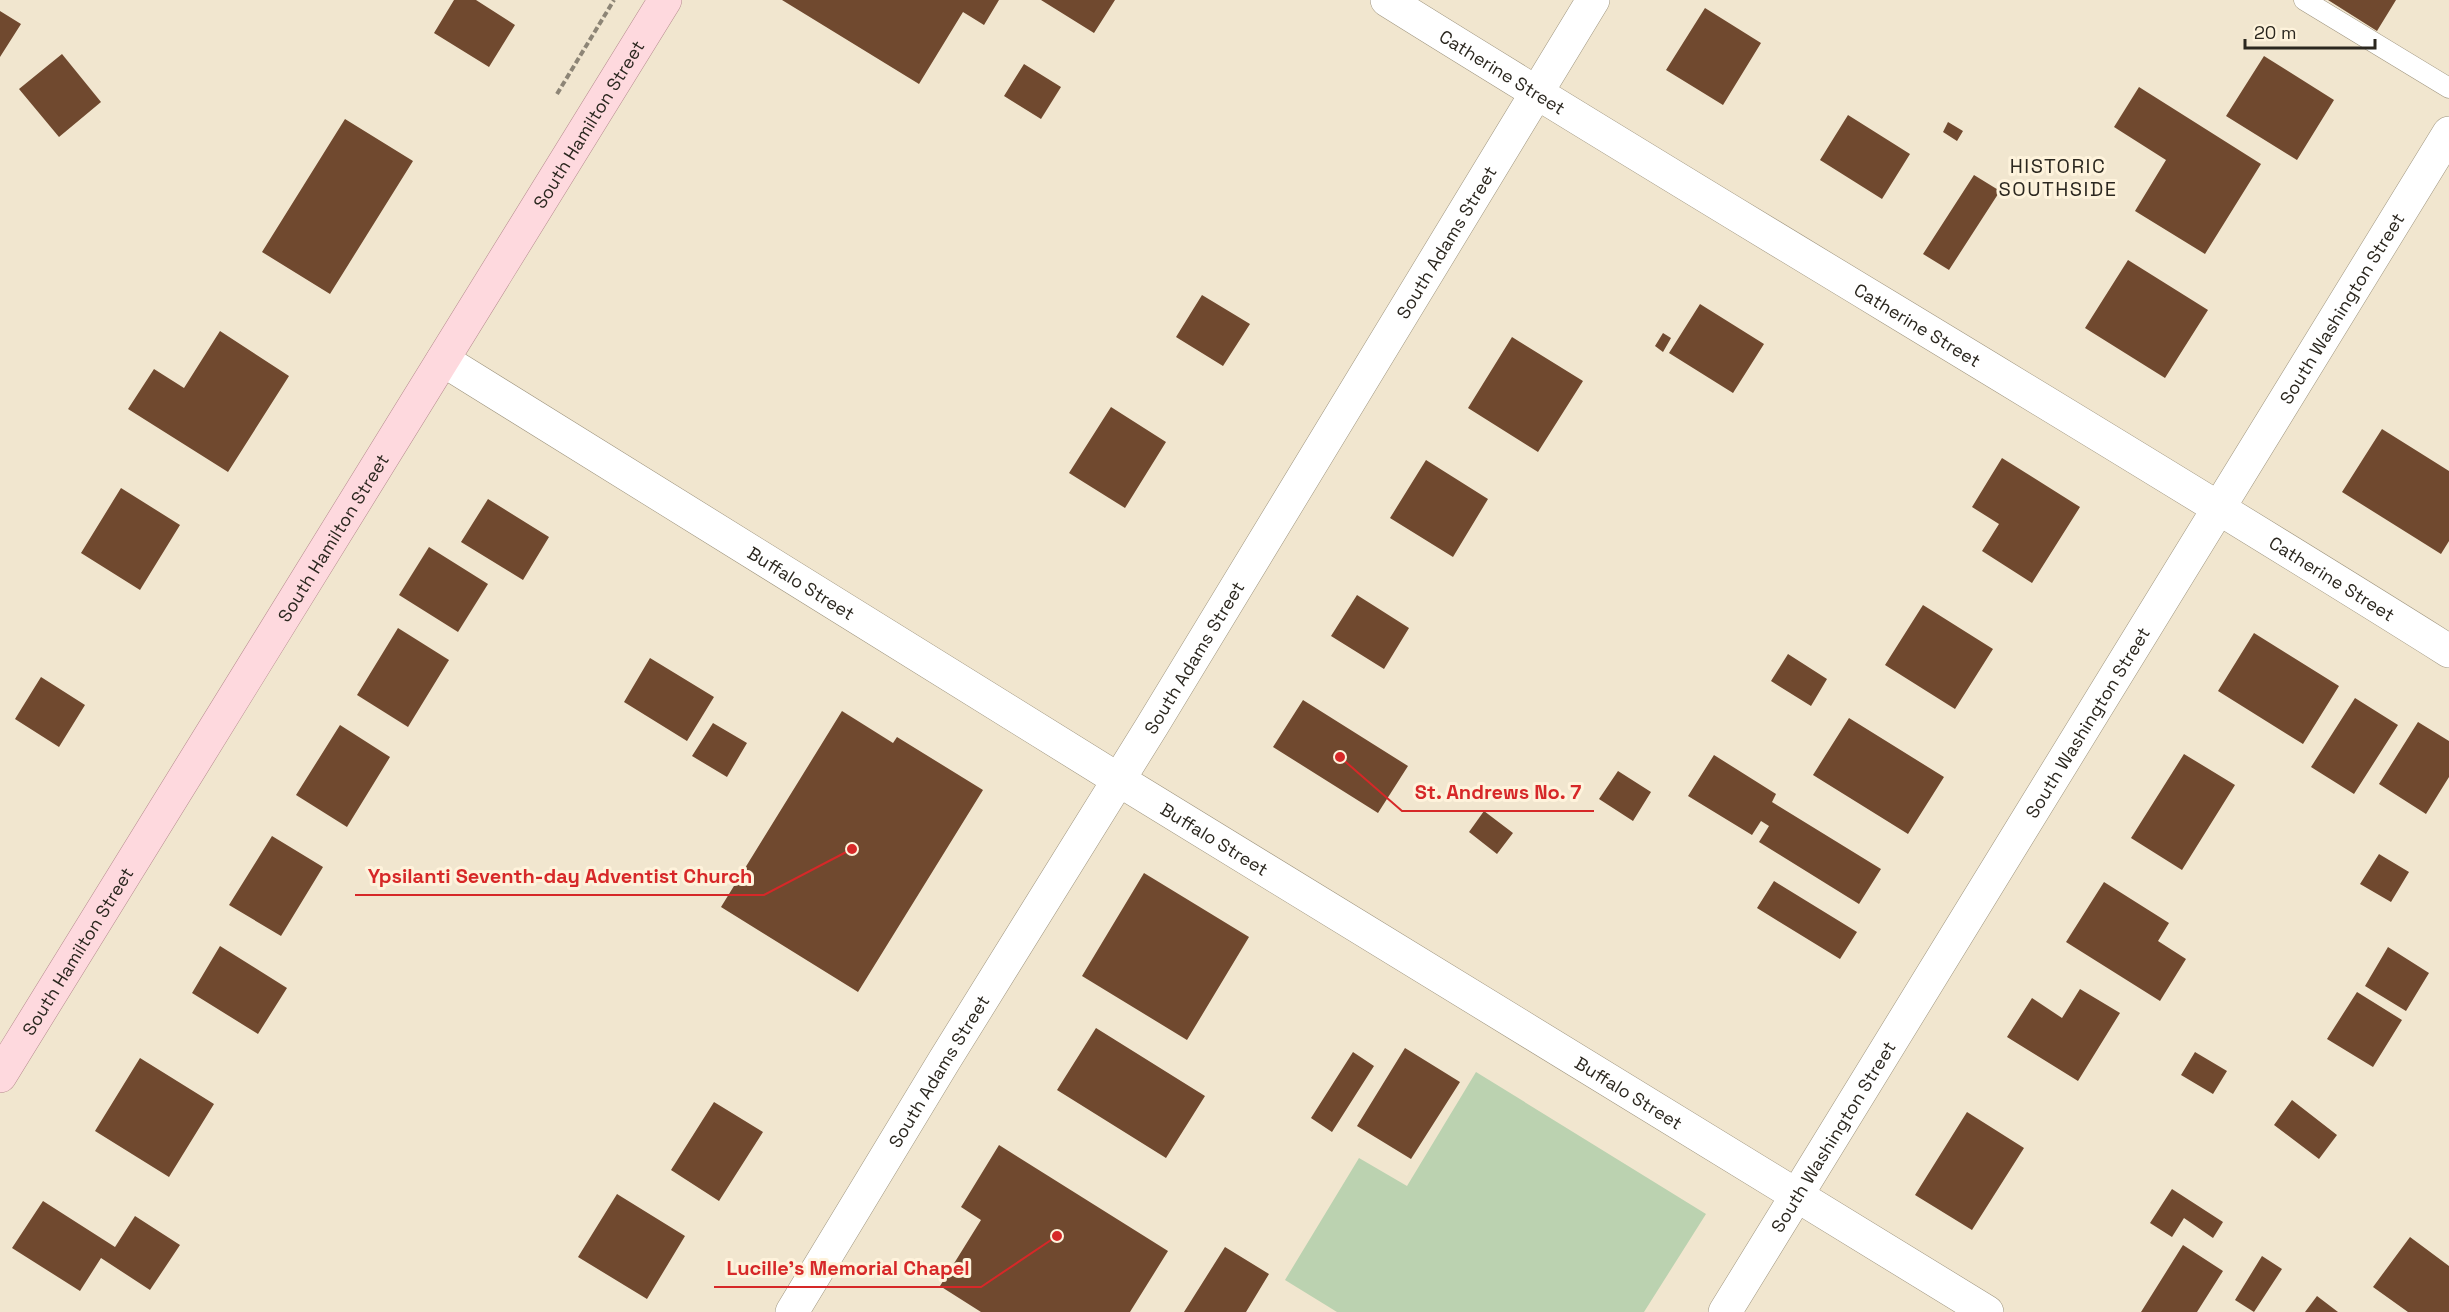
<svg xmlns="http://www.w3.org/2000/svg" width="2449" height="1312" viewBox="0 0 2449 1312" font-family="'Space Grotesk',sans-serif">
<rect width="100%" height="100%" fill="#f1e6cf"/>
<path fill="#bbd2b0" d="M 1476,1072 L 1706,1214 L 1644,1312 L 1337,1312 L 1285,1280 L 1359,1158 L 1407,1186 Z"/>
<path fill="#70492f" d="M 454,0 L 476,0 L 515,25 L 489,67 L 434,33 Z
M 782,0 L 999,0 L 984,25 L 963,12 L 919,84 Z
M 1041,0 L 1115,0 L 1094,33 Z
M 2328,0 L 2396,0 L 2377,31 Z
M 1705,8 L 1761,43 L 1723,105 L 1666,70 Z
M 0,11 L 21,24 L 0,57 Z
M 62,54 L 101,102 L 59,137 L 19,89 Z
M 2264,56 L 2334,100 L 2297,160 L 2226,116 Z
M 1024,64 L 1061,87 L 1041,119 L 1004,96 Z
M 2139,87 L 2261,164 L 2205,254 L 2135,211 L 2166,160 L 2114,127 Z
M 1848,115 L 1910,154 L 1882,199 L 1820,160 Z
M 345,119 L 413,161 L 330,294 L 262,252 Z
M 1948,122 L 1963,131 L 1957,141 L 1943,132 Z
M 1974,175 L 2000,191 L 1949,270 L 1923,254 Z
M 2128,260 L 2208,310 L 2165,378 L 2085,328 Z
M 1202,295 L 1250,324 L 1223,366 L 1176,337 Z
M 1700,304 L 1764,344 L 1733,393 L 1669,353 Z
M 220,331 L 289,376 L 228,472 L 128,409 L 154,369 L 184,388 Z
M 1663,333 L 1671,338 L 1663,352 L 1655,346 Z
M 1512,337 L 1583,381 L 1538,452 L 1468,408 Z
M 1111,407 L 1166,442 L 1125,508 L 1069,473 Z
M 2382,429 L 2449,471 L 2449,541 L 2441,554 L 2342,492 Z
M 2002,458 L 2080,507 L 2032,583 L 1982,551 L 1999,524 L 1972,507 Z
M 1426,460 L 1488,499 L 1453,557 L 1390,518 Z
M 121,488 L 180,525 L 140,590 L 81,553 Z
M 488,499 L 549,537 L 523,580 L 461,542 Z
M 429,547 L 488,584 L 458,632 L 399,595 Z
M 1357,595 L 1409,628 L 1384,669 L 1331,636 Z
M 1923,605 L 1993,649 L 1955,709 L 1885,665 Z
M 398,628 L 449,660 L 408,727 L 357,695 Z
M 2254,633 L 2339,686 L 2303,744 L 2218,691 Z
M 1788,654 L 1827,679 L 1811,706 L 1771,681 Z
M 650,658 L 714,697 L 687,741 L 624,702 Z
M 41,677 L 85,705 L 59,747 L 15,719 Z
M 2355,698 L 2398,725 L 2354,794 L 2311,767 Z
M 1303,700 L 1408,766 L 1378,813 L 1273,747 Z
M 842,711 L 893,743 L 897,737 L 983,790 L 858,992 L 721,907 Z
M 1849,718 L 1944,777 L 1908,834 L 1813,775 Z
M 2418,722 L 2449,741 L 2449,777 L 2426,814 L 2379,784 Z
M 713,723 L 747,743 L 727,777 L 692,756 Z
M 340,725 L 390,757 L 347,827 L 296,795 Z
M 2184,754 L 2235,785 L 2182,870 L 2131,838 Z
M 1714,755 L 1776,794 L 1772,802 L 1881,869 L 1859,904 L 1759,842 L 1769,826 L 1761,821 L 1752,835 L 1688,796 Z
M 1618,771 L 1651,792 L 1633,821 L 1599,799 Z
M 1484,811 L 1513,833 L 1497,854 L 1469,832 Z
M 272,836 L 323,867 L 281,936 L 229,905 Z
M 2379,854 L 2409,872 L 2391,902 L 2360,884 Z
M 1144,873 L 1249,937 L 1187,1040 L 1082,976 Z
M 1774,881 L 1857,932 L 1840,959 L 1757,908 Z
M 2104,882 L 2169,923 L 2158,941 L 2186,959 L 2160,1001 L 2066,942 Z
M 220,946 L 287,988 L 258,1034 L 192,993 Z
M 2388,947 L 2429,973 L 2406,1011 L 2365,986 Z
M 2080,989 L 2120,1013 L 2078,1081 L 2007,1037 L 2032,998 L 2062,1018 Z
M 2357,992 L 2402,1020 L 2373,1067 L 2327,1039 Z
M 1096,1028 L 1205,1096 L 1166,1158 L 1057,1090 Z
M 1405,1048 L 1460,1082 L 1411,1159 L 1357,1126 Z
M 1353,1052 L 1374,1066 L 1332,1132 L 1311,1118 Z
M 2195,1052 L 2227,1071 L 2213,1094 L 2181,1075 Z
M 140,1058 L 214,1104 L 169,1177 L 95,1131 Z
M 2292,1100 L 2337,1135 L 2319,1159 L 2274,1125 Z
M 714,1102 L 763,1132 L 719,1201 L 671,1170 Z
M 1967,1112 L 2024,1148 L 1972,1230 L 1915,1195 Z
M 999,1145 L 1168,1251 L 1130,1312 L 981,1312 L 940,1286 L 981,1220 L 961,1207 Z
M 2172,1189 L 2223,1222 L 2213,1238 L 2184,1218 L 2172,1237 L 2150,1223 Z
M 617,1194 L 685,1236 L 647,1299 L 578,1257 Z
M 43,1201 L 115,1247 L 135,1216 L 180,1245 L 150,1290 L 101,1258 L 80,1291 L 12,1248 Z
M 2410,1237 L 2449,1266 L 2449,1312 L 2408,1312 L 2373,1287 Z
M 2183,1245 L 2223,1271 L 2197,1312 L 2141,1312 Z
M 1225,1247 L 1269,1274 L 1246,1312 L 1184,1312 Z
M 2262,1256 L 2282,1269 L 2254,1312 L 2235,1300 Z
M 2317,1296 L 2338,1312 L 2305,1312 Z"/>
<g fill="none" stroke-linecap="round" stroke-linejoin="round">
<g stroke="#9f957f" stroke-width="21">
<path id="service" d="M 2304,0 L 2449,88"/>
</g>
<g stroke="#9f957f" stroke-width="34">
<g id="minor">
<path id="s1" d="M 443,360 L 1119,780 L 1987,1312"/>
</g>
</g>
<g stroke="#9f957f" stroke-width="34">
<g id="tertiary">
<path id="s2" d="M 1387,0 C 1739,220 2098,430 2449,651"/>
<path id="s3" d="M 792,1312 L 944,1061 L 1152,726 L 1593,0"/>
<path id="s4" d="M 1725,1312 L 2449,133"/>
</g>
</g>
<g stroke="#b48a8d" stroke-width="34">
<g id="primary">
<path id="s5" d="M 0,1076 L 665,0"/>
</g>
</g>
<path stroke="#8d8576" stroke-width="4" stroke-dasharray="6 3" stroke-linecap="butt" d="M 557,94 L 614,0"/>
<use href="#service" stroke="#fff" stroke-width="20"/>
<use href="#minor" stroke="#fff" stroke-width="33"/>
<use href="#tertiary" stroke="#fff" stroke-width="33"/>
<use href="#primary" stroke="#fed9de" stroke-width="33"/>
</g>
<g text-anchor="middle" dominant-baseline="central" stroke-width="6" stroke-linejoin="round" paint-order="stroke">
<g font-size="18" fill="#2b271f" stroke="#fef3dc">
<text stroke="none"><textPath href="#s2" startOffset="136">Catherine Street</textPath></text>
<text stroke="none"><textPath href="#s5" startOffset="1119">South Hamilton Street</textPath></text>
<text stroke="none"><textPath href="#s3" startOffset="1254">South Adams Street</textPath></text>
<text stroke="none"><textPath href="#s4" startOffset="1178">South Washington Street</textPath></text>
<text stroke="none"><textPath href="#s2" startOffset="622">Catherine Street</textPath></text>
<text stroke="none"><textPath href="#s5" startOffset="633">South Hamilton Street</textPath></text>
<text stroke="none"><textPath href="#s2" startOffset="1108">Catherine Street</textPath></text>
<text stroke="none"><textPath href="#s1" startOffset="422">Buffalo Street</textPath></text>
<text stroke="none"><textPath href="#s3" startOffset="768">South Adams Street</textPath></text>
<text stroke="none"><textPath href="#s4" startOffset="692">South Washington Street</textPath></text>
<text stroke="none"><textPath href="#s1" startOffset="908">Buffalo Street</textPath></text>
<text stroke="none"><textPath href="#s5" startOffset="147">South Hamilton Street</textPath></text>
<text stroke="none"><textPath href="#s3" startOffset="282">South Adams Street</textPath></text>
<text stroke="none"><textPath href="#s1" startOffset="1394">Buffalo Street</textPath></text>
<text stroke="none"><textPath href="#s4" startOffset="206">South Washington Street</textPath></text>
</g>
<g font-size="20" letter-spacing="1.5" fill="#2b271f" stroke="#fef3dc">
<text x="2058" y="166">HISTORIC<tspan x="2058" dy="23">SOUTHSIDE</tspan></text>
</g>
</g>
<path fill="none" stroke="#d62828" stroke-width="2" d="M1340 757L1402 811H1594M852 849L764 895H355M1057 1236L981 1287H714"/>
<g fill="#d62828" stroke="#fef3dc" stroke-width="2">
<circle cx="1340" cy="757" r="6"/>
<circle cx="852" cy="849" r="6"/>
<circle cx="1057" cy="1236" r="6"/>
</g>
<g font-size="20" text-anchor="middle" font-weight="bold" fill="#d62828" stroke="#fef3dc" stroke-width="6" stroke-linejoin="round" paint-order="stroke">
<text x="1498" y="799">St. Andrews No. 7</text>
<text x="560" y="883">Ypsilanti Seventh-day Adventist Church</text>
<text x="848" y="1275">Lucille's Memorial Chapel</text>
</g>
<path d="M2245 39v9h130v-9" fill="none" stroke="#2b271f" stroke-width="3"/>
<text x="2254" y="39" font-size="18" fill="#2b271f" stroke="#fef3dc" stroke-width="4.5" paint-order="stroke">20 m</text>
</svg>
